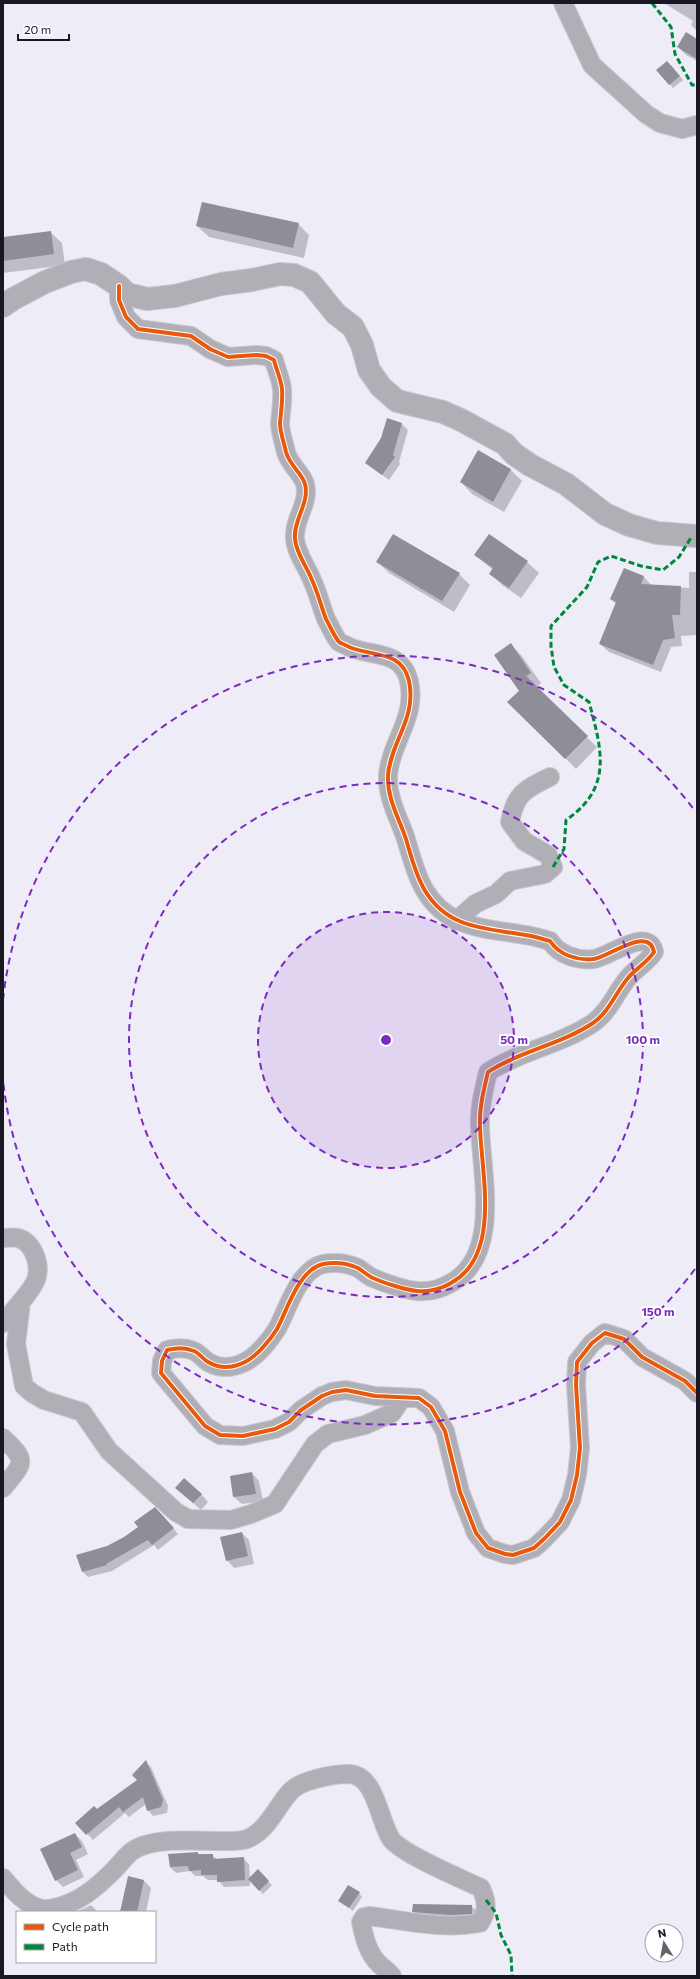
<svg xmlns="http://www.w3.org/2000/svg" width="700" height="1979" viewBox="0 0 700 1979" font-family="Commissioner,sans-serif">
<rect width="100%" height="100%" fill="#eeecf7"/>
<path fill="#0003" d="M 664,3 L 697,3 L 697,31 L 691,25 L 693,21 Z
M 697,40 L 697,61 L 686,55 L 678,47 Z
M 671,65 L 683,80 L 673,88 L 658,70 Z
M 298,224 L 309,235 L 304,258 L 209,237 L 197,226 Z
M 50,232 L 62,243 L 65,265 L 3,273 L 3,238 Z
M 402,424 L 408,430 L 399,462 L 400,464 L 389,480 L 366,463 Z
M 478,452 L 511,470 L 522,481 L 504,512 L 472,494 L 461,482 Z
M 475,555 L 527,562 L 539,573 L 521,598 L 502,585 L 491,574 L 493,570 Z
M 378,562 L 459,574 L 470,585 L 454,612 L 389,573 Z
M 624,569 L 644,577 L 652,586 L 689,588 L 689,572 L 697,572 L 697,635 L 681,636 L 682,646 L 671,647 L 661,672 L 609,652 L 600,644 L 616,604 L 611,599 Z
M 511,645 L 521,655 L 541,683 L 536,687 L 597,747 L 576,769 L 509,702 L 520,691 Z
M 252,1473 L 259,1481 L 263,1501 L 242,1504 L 234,1497 L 231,1476 Z
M 201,1494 L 208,1502 L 201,1510 L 184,1495 Z
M 160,1513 L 178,1534 L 158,1550 L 154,1545 L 112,1571 L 88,1577 L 83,1572 L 77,1556 L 108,1547 L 125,1538 Z
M 242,1533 L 249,1540 L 254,1564 L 234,1568 L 227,1560 Z
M 146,1762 L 151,1767 L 168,1806 L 167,1813 L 153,1816 L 148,1810 L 146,1804 L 129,1817 L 125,1813 L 93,1840 L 77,1823 L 138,1780 Z
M 75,1834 L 82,1841 L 88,1854 L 76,1860 L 84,1877 L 63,1887 L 56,1880 Z
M 197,1853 L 199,1855 L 212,1855 L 217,1859 L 243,1858 L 249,1864 L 250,1879 L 258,1871 L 272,1885 L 263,1894 L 250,1880 L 250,1886 L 224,1887 L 218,1880 L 208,1880 L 203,1876 L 195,1876 L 190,1871 L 176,1873 L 170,1867 L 169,1855 Z
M 129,1877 L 144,1881 L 151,1888 L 146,1912 L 121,1912 Z
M 359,1893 L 362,1897 L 353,1911 L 339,1901 Z
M 91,1905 L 98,1912 L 76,1912 Z
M 471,1906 L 479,1913 L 479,1921 L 421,1919 L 413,1911 Z"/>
<path fill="#8f8d96" d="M 686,32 L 697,39 L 697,59 L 677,47 Z
M 667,61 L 680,76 L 669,85 L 656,70 Z
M 202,202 L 299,223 L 293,248 L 196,226 Z
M 51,231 L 54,254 L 3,261 L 3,237 Z
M 387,418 L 402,423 L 393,455 L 395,457 L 382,475 L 365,463 L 381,438 Z
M 478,450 L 511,469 L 493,502 L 460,482 Z
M 393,534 L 460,573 L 442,601 L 376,562 Z
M 489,534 L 528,561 L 509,588 L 489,574 L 493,568 L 474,555 Z
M 624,568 L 644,576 L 641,584 L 681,586 L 680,615 L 672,615 L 675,638 L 663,640 L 653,665 L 599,644 L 616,602 L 610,599 Z
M 511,643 L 531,673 L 526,676 L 588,736 L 565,759 L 507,702 L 519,691 L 494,655 Z
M 252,1472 L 256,1494 L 233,1497 L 230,1476 Z
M 184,1478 L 202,1494 L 193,1503 L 175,1488 Z
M 155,1507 L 174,1528 L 152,1545 L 148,1540 L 106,1564 L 107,1565 L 82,1572 L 76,1555 L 107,1546 L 124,1537 L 138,1527 L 134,1522 Z
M 242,1532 L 248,1556 L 226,1561 L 220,1537 Z
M 146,1760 L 163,1800 L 161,1807 L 147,1811 L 143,1797 L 123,1812 L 119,1807 L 86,1835 L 75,1823 L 94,1806 L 97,1809 L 137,1780 L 132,1775 Z
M 75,1833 L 82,1847 L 70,1853 L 78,1870 L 55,1881 L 40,1849 Z
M 198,1852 L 198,1854 L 213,1854 L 213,1859 L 244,1857 L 245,1880 L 217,1882 L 217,1875 L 201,1875 L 201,1870 L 189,1871 L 188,1866 L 170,1867 L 168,1854 Z
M 258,1869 L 269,1881 L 259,1891 L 248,1879 Z
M 128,1876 L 144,1880 L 137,1912 L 120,1912 Z
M 348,1885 L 360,1892 L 349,1908 L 338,1901 Z
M 413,1904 L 472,1905 L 472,1914 L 451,1915 L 412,1912 Z"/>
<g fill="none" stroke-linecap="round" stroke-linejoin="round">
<g stroke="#c8c6d0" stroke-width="20">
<path id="minor" d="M 563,3 L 592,65 L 646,114 L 660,123 L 682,129 L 697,125
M 119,286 L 119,300 L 126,317 L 138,329 L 191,336 L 210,349 L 228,357 L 257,355 L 266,356 L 274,360 C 276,369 281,379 282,389 C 283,400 281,411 280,423 C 280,432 284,443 286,452 C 290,466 302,473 305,484 C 310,503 293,520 295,539 C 296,553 307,567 312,580 C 318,593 321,606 326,619 C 330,626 334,636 339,642 C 342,644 346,645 349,647 C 373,657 402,650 409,681 C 417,718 391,741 388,775 C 387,799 399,818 406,839 C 411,856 415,873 424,889 C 447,929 485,928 525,935 C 534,936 542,939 550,941 C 559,955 578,961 594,959 C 609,957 649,925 654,952 C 647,963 636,968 628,978 C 616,992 609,1012 593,1023 C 560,1045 520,1051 488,1072 C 484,1089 479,1108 480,1126 C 481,1173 502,1255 451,1283 C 441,1289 429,1292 417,1291 C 406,1290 384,1283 373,1278 C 368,1276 363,1271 358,1268 C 347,1263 335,1262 323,1264 C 298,1270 287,1311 277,1329 C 270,1340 257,1356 245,1362 C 233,1368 220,1369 208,1362 C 203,1359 199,1353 194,1351 C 184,1347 177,1348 167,1350 L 162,1361 L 161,1373 L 205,1426 L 220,1435 L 243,1436 L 275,1429 L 289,1422 L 301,1410 L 322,1396 L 332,1392 L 346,1390 L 375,1396 L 419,1398 L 431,1407 L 445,1431 L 460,1492 L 476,1533 L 488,1548 L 505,1554 L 513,1555 L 534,1548 L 545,1538 L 560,1522 L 571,1500 L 577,1475 L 580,1448 L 576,1385 L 577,1362 L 592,1343 L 605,1333 L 624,1339 L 642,1357 L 685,1381 L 697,1393
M 456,921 L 475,904 L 496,894 L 510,881 L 545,874 L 553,867 L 548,855 L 524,841 L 510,822 C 515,794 525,789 550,777
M 3,1238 C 8,1238 14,1237 18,1238 C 33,1242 40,1263 37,1276 C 36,1287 10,1314 3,1323
M 21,1302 L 16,1344 L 24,1386 L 32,1393 L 44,1400 L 82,1412 L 109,1451 L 176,1512 L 188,1519 L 231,1520 L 251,1514 L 275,1504 L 315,1444 L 328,1434 L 365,1425 L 392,1413 L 403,1397
M 3,1438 C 29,1462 23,1463 3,1488
M 3,1878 C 14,1891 25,1905 42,1909 C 46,1910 50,1909 54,1908 C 79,1903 97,1887 114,1870 C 123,1861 129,1850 142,1846 C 165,1838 193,1841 217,1841 C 226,1841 238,1842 247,1839 C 267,1831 276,1808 289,1793 C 299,1780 333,1774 349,1774 C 376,1775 379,1821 391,1839 C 402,1854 462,1879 481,1888 C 487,1902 488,1910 480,1923 C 440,1930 409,1921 369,1916 L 364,1917 L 361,1922 C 364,1937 368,1954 380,1965 C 385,1969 388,1971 392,1976"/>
</g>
<g stroke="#c8c6d0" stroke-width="24">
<path id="tertiary" d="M 3,306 L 13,299 L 45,282 L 71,272 L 86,269 L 101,274 L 119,286 L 127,294 L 147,299 L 175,296 L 221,284 L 252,280 L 280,274 L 294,275 L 310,282 L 336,314 L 353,327 L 362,345 L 369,370 L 381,387 L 397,401 L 443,412 L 461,420 L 505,444 L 514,454 L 530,465 L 566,484 L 605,514 L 629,525 L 657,533 L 697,536"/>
</g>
<use href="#minor" stroke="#b0afb6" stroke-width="18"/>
<use href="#tertiary" stroke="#b0afb6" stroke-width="22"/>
<path stroke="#00873e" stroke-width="3" stroke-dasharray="6 3" stroke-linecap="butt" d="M 652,3 L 671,27 L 675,54 L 692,85 L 697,85
M 553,867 L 564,849 L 566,820 C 613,788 602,750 589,702 L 564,685 L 554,667 L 551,646 L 551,626 L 587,587 L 598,562 L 611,556 L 641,566 L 663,570 L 679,557 L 692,536
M 486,1900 L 496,1913 L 501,1935 L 511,1955 L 512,1976"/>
<g stroke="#fff" stroke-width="6">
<path id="cycleway" d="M 119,286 L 119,300 L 126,317 L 138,329 L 191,336 L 210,349 L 228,357 L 257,355 L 266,356 L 274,360 C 276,369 281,379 282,389 C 283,400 281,411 280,423 C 280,432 284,443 286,452 C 290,466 302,473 305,484 C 310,503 293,520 295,539 C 296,553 307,567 312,580 C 318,593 321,606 326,619 C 330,626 334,636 339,642 C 342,644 346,645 349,647 C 373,657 402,650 409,681 C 417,718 391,741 388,775 C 387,799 399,818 406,839 C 411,856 415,873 424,889 C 447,929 485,928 525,935 C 534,936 542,939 550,941 C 559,955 578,961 594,959 C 609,957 649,925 654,952 C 647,963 636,968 628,978 C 616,992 609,1012 593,1023 C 560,1045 520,1051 488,1072 C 484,1089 479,1108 480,1126 C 481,1173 502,1255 451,1283 C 441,1289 429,1292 417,1291 C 406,1290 384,1283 373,1278 C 368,1276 363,1271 358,1268 C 347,1263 335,1262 323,1264 C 298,1270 287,1311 277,1329 C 270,1340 257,1356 245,1362 C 233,1368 220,1369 208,1362 C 203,1359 199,1353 194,1351 C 184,1347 177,1348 167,1350 L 162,1361 L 161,1373 L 205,1426 L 220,1435 L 243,1436 L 275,1429 L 289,1422 L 301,1410 L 322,1396 L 332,1392 L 346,1390 L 375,1396 L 419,1398 L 431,1407 L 445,1431 L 460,1492 L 476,1533 L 488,1548 L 505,1554 L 513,1555 L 534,1548 L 545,1538 L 560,1522 L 571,1500 L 577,1475 L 580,1448 L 576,1385 L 577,1362 L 592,1343 L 605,1333 L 624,1339 L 642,1357 L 685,1381 L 697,1393"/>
</g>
<use href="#cycleway" stroke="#e8590c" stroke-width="4"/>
</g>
<circle cx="386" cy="1040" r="128" fill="#7b2cbf" fill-opacity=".12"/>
<g fill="none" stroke="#7b2cbf" stroke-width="2" stroke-dasharray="7 5">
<circle cx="386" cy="1040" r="128"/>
<circle cx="386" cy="1040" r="257"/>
<path d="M695 1269A385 385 0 0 1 3 1080M3 1000A385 385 0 0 1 695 811"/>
</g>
<circle cx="386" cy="1040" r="6" fill="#7b2cbf" stroke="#fff" stroke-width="2"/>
<g font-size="12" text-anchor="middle" font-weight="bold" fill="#7b2cbf" stroke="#fff" stroke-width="4" stroke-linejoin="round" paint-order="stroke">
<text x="514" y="1044">50 m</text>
<text x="643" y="1044">100 m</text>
<text x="658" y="1316">150 m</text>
</g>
<rect width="700" height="1979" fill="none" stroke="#191722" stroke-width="8"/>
<rect x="16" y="1911" width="140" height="52" fill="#ffffff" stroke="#a3a2a7"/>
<rect x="24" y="1924" width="20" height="6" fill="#e8590c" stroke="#a3a2a7"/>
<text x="52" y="1931" font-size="12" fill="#191722">Cycle path</text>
<rect x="24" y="1944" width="20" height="6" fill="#00873e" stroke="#a3a2a7"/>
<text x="52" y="1951" font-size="12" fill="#191722">Path</text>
<g transform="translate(664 1943) rotate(349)"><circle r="19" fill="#ffffff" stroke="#a3a2a7"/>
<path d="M0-3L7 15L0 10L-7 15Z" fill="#64626d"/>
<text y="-6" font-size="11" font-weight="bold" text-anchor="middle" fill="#191722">N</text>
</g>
<path d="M18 34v6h51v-6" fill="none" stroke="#191722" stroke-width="2"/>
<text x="24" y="34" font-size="12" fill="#191722" stroke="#ffffff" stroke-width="3" paint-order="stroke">20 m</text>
</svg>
